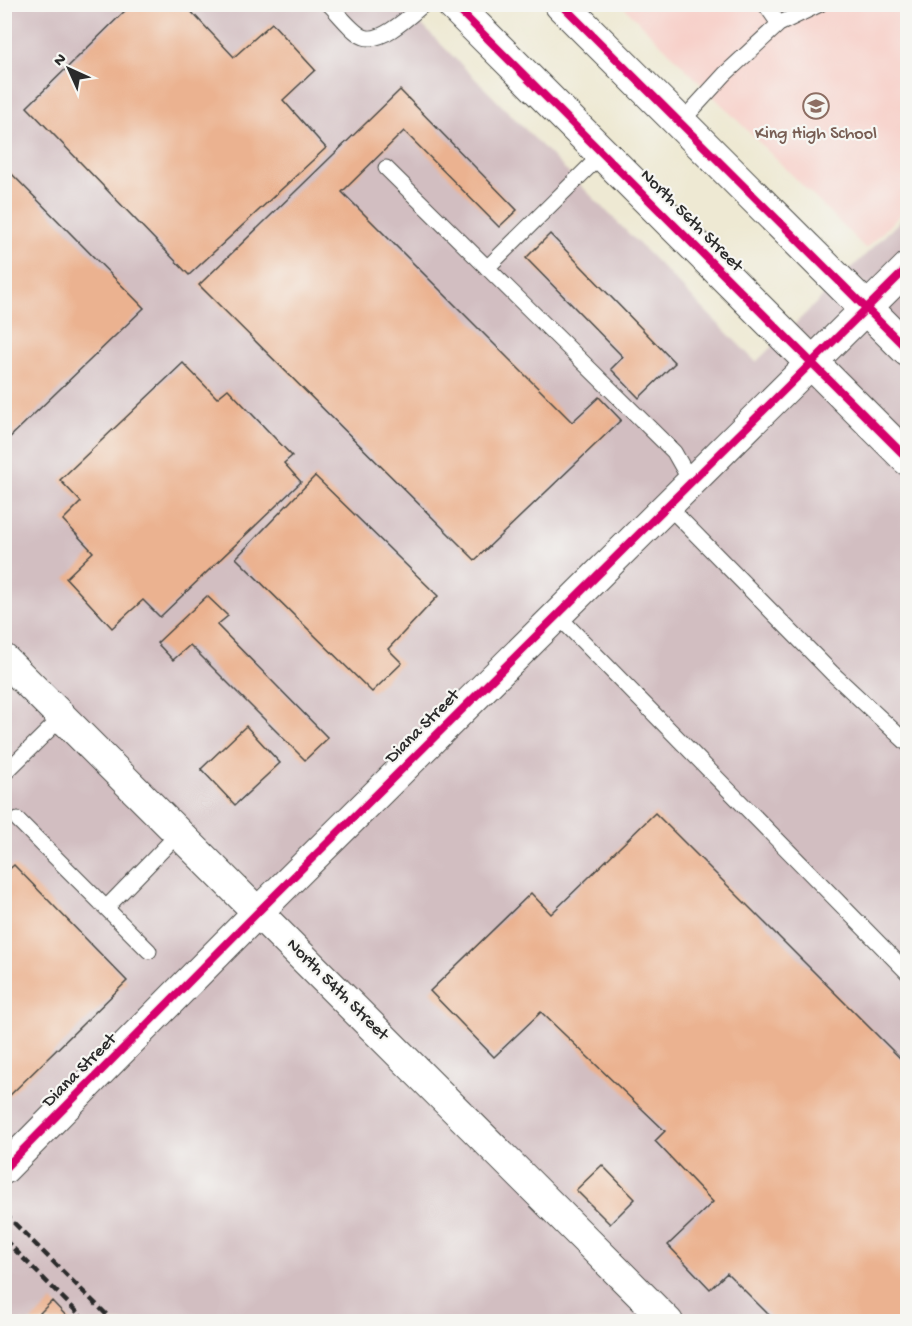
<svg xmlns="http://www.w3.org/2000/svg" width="912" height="1326" viewBox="0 0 912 1326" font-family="'Gochi Hand',sans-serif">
<rect width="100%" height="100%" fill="#f6f6f2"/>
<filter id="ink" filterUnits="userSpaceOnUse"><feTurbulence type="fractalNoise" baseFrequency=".0167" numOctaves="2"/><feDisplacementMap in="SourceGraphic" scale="12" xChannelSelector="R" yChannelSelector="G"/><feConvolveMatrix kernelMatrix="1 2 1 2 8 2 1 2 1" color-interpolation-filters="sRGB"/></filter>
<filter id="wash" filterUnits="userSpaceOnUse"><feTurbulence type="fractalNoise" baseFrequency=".008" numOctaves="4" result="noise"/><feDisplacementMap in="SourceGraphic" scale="24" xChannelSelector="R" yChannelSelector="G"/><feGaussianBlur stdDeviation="1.35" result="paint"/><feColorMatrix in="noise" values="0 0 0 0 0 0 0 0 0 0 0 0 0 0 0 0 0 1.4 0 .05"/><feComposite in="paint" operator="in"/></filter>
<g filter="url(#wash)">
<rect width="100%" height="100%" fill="#eee9d3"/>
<path fill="#f7d0c9" d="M 622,5 L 907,5 L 907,208 L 866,249 Z"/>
<path fill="#d2bec1" d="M 5,5 L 402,5 L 756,362 L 907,214 L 907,1321 L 5,1322 Z"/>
<g id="blocks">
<path fill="#ebb290" d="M 132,4 L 184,4 L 234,57 L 272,23 L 315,70 L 283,100 L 326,148 L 189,275 L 27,107 Z
M 400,90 L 517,210 L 499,227 L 404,131 L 342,192 L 572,422 L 599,397 L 621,420 L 475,560 L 199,285 Z
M 4,166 L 144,308 L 4,443 Z
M 550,234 L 675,363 L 639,398 L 611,369 L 623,357 L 526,258 Z
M 183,363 L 217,398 L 228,389 L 292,456 L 284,463 L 301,482 L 160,617 L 143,600 L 112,628 L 66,578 L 93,552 L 63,520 L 81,502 L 60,480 Z
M 315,476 L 438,596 L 388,649 L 402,663 L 372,692 L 236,558 Z
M 207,596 L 228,616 L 217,625 L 328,738 L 305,760 L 190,645 L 173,660 L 157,643 Z
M 246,726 L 280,763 L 235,805 L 201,769 Z
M 655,813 L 908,1066 L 908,1322 L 776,1322 L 727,1273 L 710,1289 L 668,1245 L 713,1202 L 655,1141 L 665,1131 L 541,1012 L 494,1057 L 430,991 L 531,893 L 551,914 Z
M 14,865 L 127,981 L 4,1101 L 4,874 Z
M 602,1165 L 635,1199 L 610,1224 L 576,1190 Z
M 52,1301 L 72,1322 L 31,1322 Z"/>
</g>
</g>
<g filter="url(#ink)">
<use href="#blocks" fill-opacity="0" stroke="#484844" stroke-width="1.5"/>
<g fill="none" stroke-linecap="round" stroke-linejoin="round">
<g stroke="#484844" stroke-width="17">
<path id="service" d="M 329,4 C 338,13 353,33 364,37 C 381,44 411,15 424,4
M 779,24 L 820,4
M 681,122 L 725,74 L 779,24 L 765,4
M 386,168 L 674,452 L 691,482
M 487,268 L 602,154
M 667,505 L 832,673 L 908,744
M 557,615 L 908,973
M 4,774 L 62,717
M 18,820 L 149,951
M 106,908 L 179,833"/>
</g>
<g stroke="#484844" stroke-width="32">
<path id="minor" d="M 4,659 L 668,1322
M 4,1169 L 258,912 L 908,267"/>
</g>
<g stroke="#484844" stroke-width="35">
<path id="primary" d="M 453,4 L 908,459
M 561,4 L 908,350"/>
</g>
<use href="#service" stroke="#fff" stroke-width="15"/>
<use href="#minor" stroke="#fff" stroke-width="30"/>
<use href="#primary" stroke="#fff" stroke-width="33"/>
<path stroke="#2b2b2b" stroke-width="4.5" stroke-dasharray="9 4.5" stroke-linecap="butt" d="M 4,1213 L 114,1322
M 4,1239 L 87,1322"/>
<g stroke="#f6f6f2" stroke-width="11">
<path id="cycleway" d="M 453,4 L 908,459
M 561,4 L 908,350
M 4,1169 L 258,912 L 908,267"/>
</g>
<use href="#cycleway" stroke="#d6006c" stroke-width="8"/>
</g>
</g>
<defs>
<g id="school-ring" transform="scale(1.35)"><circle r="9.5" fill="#f6f6f2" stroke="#8d6e63" stroke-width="1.5"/><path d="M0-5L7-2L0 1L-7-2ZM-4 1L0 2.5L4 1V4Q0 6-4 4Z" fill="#8d6e63"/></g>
</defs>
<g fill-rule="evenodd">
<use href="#school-ring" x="816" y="106"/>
</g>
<g text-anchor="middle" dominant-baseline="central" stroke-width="4.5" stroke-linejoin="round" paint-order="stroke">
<g font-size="18" fill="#785e54" stroke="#f6f6f2">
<text x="816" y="134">King High School</text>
</g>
<g font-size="18" fill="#2b2b2b" stroke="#f6f6f2">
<text transform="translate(691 221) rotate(45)">North 56th Street</text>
<text transform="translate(423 727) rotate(-45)">Diana Street</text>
<text transform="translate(337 990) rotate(45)">North 54th Street</text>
<text transform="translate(80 1071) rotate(-45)">Diana Street</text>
</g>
</g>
<rect width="912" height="1326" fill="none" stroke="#f6f6f2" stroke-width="24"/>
<g transform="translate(69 69) rotate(315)" stroke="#f6f6f2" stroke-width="4.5" paint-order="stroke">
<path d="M0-4.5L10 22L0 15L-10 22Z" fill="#2b2b2b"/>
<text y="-9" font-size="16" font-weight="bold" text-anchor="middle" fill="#2b2b2b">N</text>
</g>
</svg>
